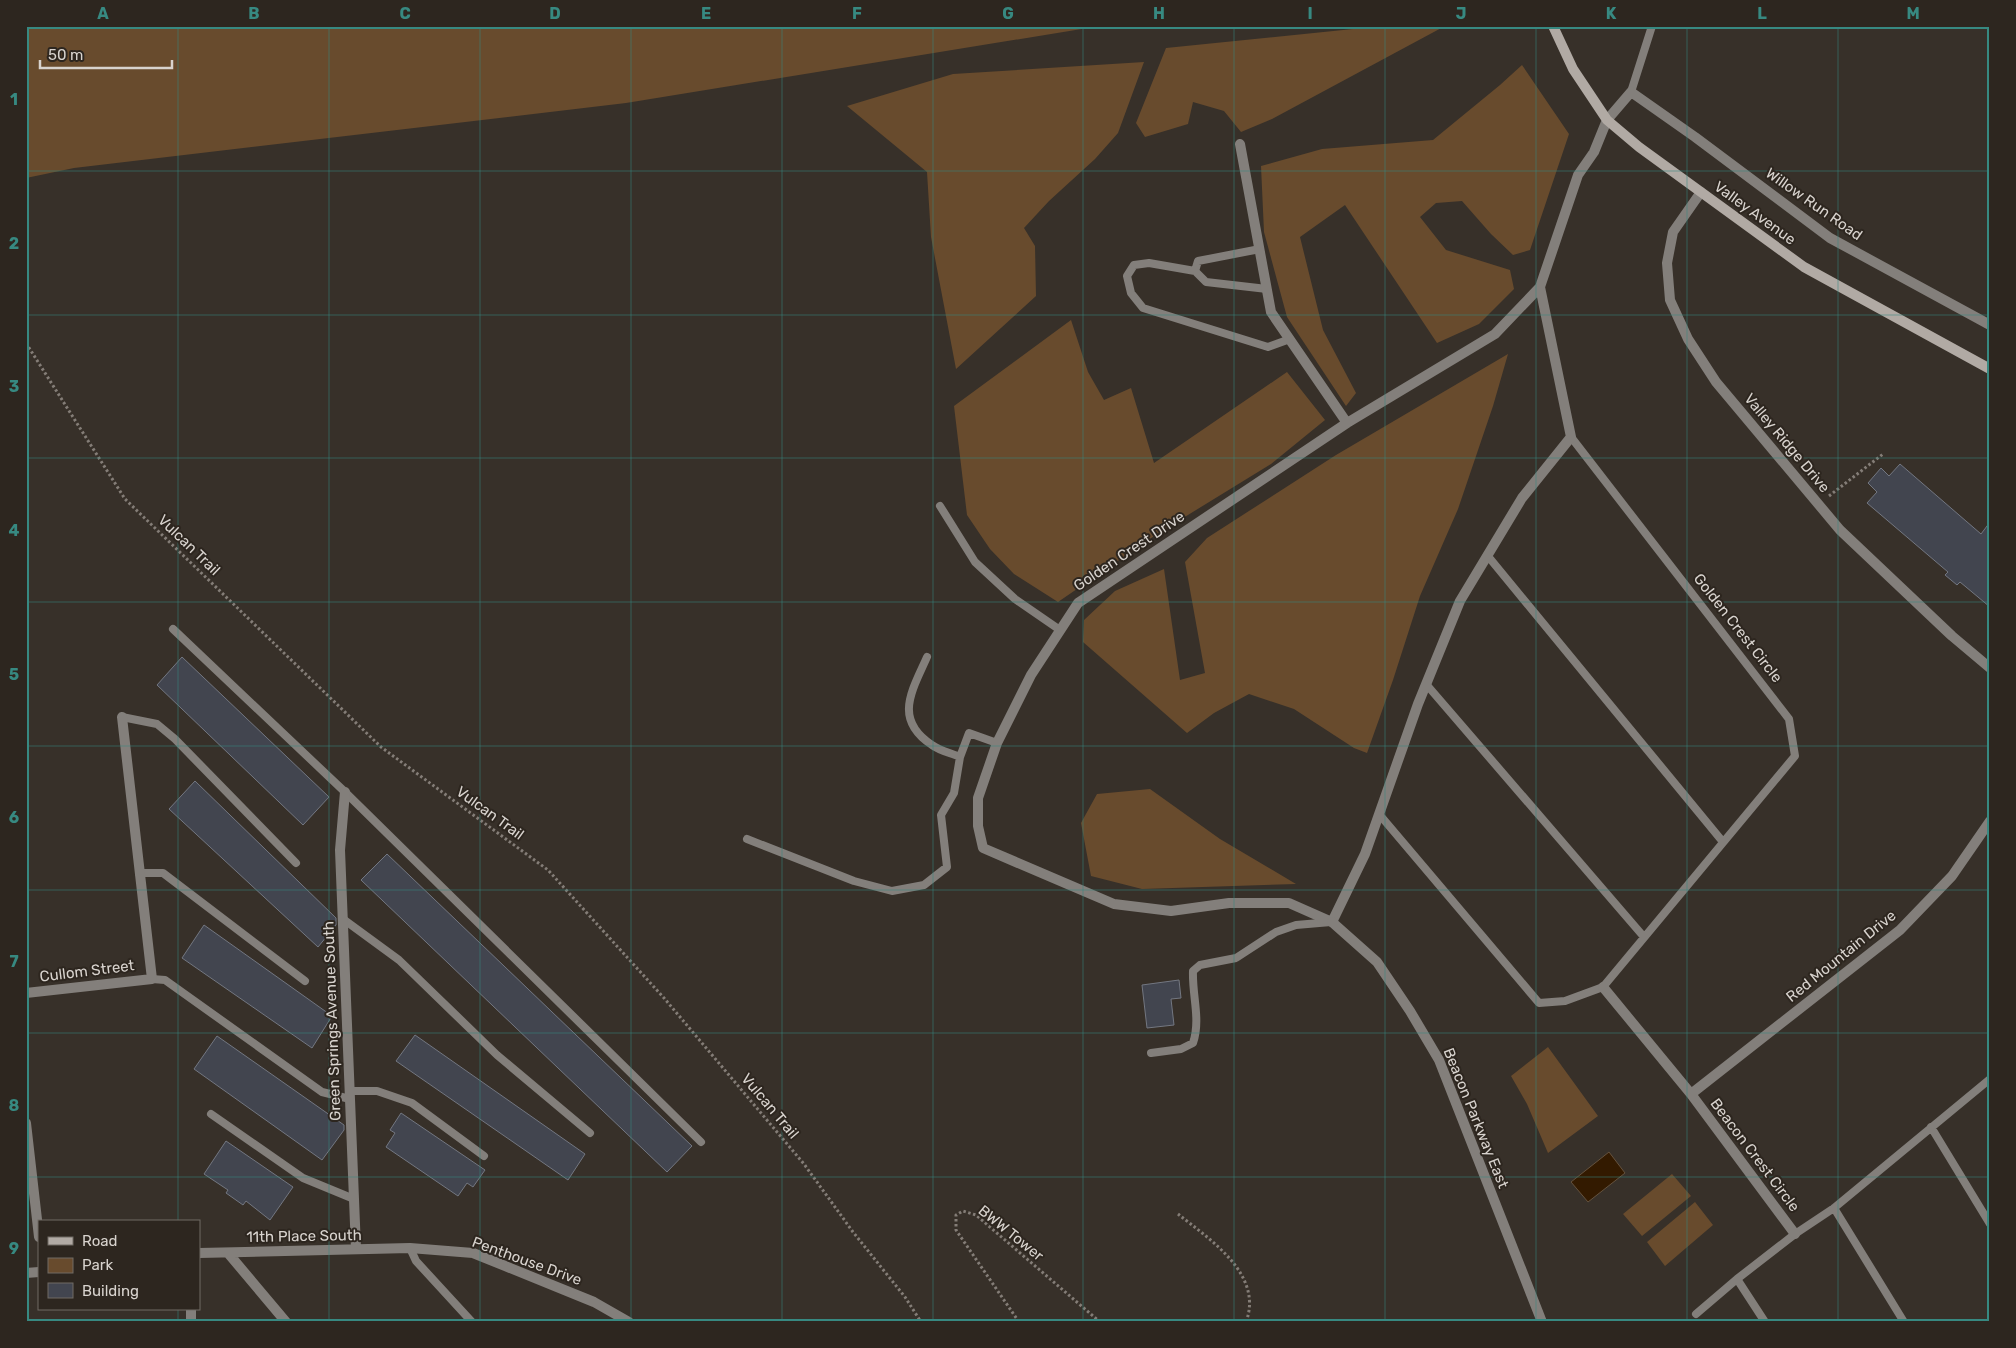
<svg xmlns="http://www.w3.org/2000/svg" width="2016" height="1348" viewBox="0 0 2016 1348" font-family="Rubik,sans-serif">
<rect width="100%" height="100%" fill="#373029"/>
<path fill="#684b2d" d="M 26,26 L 1100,26 L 626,103 L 74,168 L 26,178 Z
M 1382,26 L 1445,26 L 1272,119 L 1241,132 L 1224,111 L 1193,102 L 1188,124 L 1145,137 L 1136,123 L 1166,48 Z
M 1144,62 L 1118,133 L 1095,159 L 1049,201 L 1024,228 L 1035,246 L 1036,296 L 956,369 L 931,237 L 927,172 L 847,106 L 953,74 Z
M 1522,65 L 1569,134 L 1530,250 L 1513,255 L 1491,234 L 1462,201 L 1436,203 L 1420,217 L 1446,250 L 1510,270 L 1514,289 L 1479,324 L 1437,343 L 1345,205 L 1300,237 L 1323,330 L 1356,393 L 1346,406 L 1287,317 L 1264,232 L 1261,166 L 1322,149 L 1433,140 L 1500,85 Z
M 1071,320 L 1088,372 L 1104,400 L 1131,388 L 1154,463 L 1287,372 L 1325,420 L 1271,464 L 1157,534 L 1058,602 L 1014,574 L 990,549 L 967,515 L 954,406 Z
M 1508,354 L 1493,406 L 1458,509 L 1420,596 L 1393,680 L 1367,753 L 1354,748 L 1294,709 L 1249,694 L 1214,713 L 1187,733 L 1083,642 L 1084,620 L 1115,591 L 1164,569 L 1180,680 L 1205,673 L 1185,562 L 1207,538 L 1336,455 Z
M 1150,789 L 1220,839 L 1296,884 L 1142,889 L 1091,876 L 1081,823 L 1097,794 Z
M 1548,1047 L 1598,1116 L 1548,1153 L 1527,1104 L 1511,1076 Z
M 1672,1174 L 1691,1196 L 1642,1236 L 1623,1214 Z
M 1695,1202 L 1713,1225 L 1665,1266 L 1647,1242 Z"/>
<path fill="#331a00" stroke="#64523e" d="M 1609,1152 L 1625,1173 L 1588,1202 L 1571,1182 Z"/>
<path fill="#42454f" stroke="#737781" d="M 1900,464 L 1981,534 L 1990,522 L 1990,607 L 1960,582 L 1957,585 L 1945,575 L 1948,572 L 1867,503 L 1877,492 L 1868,483 L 1881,468 L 1889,476 Z
M 182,657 L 329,797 L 303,825 L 157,685 Z
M 195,781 L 336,918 L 336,925 L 318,947 L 169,809 Z
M 387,854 L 692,1146 L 667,1172 L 361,880 Z
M 204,925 L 332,1016 L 312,1048 L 182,958 Z
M 1179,980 L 1181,998 L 1171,999 L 1174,1025 L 1147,1028 L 1142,985 Z
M 415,1035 L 585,1154 L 568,1180 L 396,1061 Z
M 217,1036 L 344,1125 L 344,1130 L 322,1160 L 194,1069 Z
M 401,1113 L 485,1170 L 473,1187 L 467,1183 L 458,1196 L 386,1147 L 395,1133 L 390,1130 Z
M 226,1141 L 293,1187 L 270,1220 L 246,1201 L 243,1205 L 226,1193 L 228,1190 L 204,1174 Z"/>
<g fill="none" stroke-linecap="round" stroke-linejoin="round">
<path stroke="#847d77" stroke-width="3" stroke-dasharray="2.5 2.5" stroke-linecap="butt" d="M 26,343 L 125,499 L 381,747 L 548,870 L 664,998 L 804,1164 L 853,1232 L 905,1297 L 921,1322
M 1829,496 L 1883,454
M 1178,1214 C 1209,1239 1264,1274 1246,1322
M 1019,1322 L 956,1230 L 956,1215 L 963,1211 L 976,1215 L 1100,1322"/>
<path stroke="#837f7b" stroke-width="8" d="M 1631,92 L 1652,26
M 1260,249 L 1198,261 L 1195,271 L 1206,282 L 1267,289
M 1195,271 L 1149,263 L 1134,265 L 1127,276 L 1131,293 L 1143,308 L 1268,347 L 1290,339
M 940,506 L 975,562 L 1015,599 L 1060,630
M 1487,555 L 1723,842
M 173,629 L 345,792 L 701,1142
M 927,657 C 912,691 893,719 932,745 C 940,751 951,753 960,757
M 1426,684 L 1644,937
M 122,717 L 157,724 L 175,739 L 296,863
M 1379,814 L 1539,1003 L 1565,1001 L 1603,987 L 1795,756 L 1789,719 L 1571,437
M 747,839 L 854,881 L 892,891 L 924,885 L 947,867 L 941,815 L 954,793 L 960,757 L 969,733 L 997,743
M 139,873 L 163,873 L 305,981
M 343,919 L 399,960 L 497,1055 L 590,1133
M 152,979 L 165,980 L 322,1092 L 350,1099
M 1151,1053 L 1181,1049 L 1193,1043 C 1201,1019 1192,996 1193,971 L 1200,965 L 1236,958 L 1276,932 L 1296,925 L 1331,922
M 350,1091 L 377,1091 L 412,1103 L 484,1156
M 211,1114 L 303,1178 L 354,1199
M 1931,1127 L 1990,1224
M 1834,1208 L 1904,1322
M 410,1248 L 416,1261 L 472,1322
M 1696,1314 L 1737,1279
M 1765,1322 L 1737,1279 L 1795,1234 L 1834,1208 L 1990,1079"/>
<path stroke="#837f7b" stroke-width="10" d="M 1240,144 L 1271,312 L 1347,423
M 1701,192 L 1673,232 L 1667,263 L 1670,300 L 1688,339 L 1716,382 L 1840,530 L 1952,636 L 1990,668
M 1540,287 L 1571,437 L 1522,498 L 1460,601 L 1418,704 L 1365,854 L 1332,922 L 1289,903 L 1229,903 L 1171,911 L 1114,904 L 983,848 L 978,826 L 978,798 L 997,743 L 1031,675 L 1078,603 L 1347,423 L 1495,334 L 1540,287 L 1578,175 L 1594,152 L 1607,120 L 1631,92 L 1695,137 L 1830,238 L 1990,325
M 345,792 L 340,850 L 356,1249
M 1603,987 L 1691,1094 L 1795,1234
M 26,993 L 152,979 L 122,717
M 1691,1094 L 1900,930 L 1952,876 L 1990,821
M 26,1123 L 39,1237
M 199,1253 L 410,1248 L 473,1253 L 594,1302 L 629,1322
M 228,1253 L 286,1322
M 26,1273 L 39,1272
M 191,1309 L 191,1322"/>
<path stroke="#837f7b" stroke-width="10" d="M 1332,922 L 1377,962 L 1410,1011 L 1439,1060 L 1542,1322"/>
<path stroke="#b1aaa4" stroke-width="10" d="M 1553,26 L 1573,69 L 1607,120 L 1639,147 L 1804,267 L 1990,369"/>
</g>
<path fill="none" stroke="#378981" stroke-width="1" stroke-opacity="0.55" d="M 178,26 L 178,1222M 329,26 L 329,1322M 480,26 L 480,1322M 631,26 L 631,1322M 782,26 L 782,1322M 933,26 L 933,1322M 1083,26 L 1083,1322M 1234,26 L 1234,1322M 1385,26 L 1385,1322M 1536,26 L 1536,1322M 1687,26 L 1687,1322M 1838,26 L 1838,1322M 26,171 L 1990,171M 26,315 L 1990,315M 26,458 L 1990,458M 26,602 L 1990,602M 26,746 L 1990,746M 26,890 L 1990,890M 26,1033 L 1990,1033M 26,1177 L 1990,1177M 178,1309 L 178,1322"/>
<g text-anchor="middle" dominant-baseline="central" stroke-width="4" stroke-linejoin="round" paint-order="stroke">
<g font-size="15" fill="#d8d3ce" stroke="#2d261f">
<text transform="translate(1814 204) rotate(35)">Willow Run Road</text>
<text transform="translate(1755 213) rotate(36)">Valley Avenue</text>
<text transform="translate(1787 443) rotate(50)">Valley Ridge Drive</text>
<text transform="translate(189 545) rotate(44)">Vulcan Trail</text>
<text transform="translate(1129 551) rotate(-34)">Golden Crest Drive</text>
<text transform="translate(1738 628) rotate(52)">Golden Crest Circle</text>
<text transform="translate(490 813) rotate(36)">Vulcan Trail</text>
<text transform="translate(1841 956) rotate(-39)">Red Mountain Drive</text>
<text transform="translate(87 971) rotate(-7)">Cullom Street</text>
<text transform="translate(332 1021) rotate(-92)">Green Springs Avenue South</text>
<text transform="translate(770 1106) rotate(50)">Vulcan Trail</text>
<text transform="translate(1476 1118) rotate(68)">Beacon Parkway East</text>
<text transform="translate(1755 1155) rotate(53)">Beacon Crest Circle</text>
<text transform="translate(1011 1233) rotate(39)">BWW Tower</text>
<text transform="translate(304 1236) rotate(-1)">11th Place South</text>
<text transform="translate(527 1261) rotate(20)">Penthouse Drive</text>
</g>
</g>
<rect width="2016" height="1348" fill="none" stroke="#2d261f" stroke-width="55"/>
<rect x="38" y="1220" width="162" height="90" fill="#2d261f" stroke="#716b65"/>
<rect x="48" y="1237" width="25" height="8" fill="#b1aaa4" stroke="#716b65"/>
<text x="82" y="1246" font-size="15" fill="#d8d3ce">Road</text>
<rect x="48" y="1258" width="25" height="15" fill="#684b2d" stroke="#716b65"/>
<text x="82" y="1270" font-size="15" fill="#d8d3ce">Park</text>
<rect x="48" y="1283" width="25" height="15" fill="#42454f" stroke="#716b65"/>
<text x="82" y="1296" font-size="15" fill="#d8d3ce">Building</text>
<path d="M40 60v8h132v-8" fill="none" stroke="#d8d3ce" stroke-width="2.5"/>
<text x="48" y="60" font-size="15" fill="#d8d3ce" stroke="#2d261f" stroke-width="4" paint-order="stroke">50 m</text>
<rect x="28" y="28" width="1960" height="1292" fill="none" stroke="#378981" stroke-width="2"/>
<g font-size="16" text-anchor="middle" font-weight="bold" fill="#378981">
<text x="103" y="19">A</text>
<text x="254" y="19">B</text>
<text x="405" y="19">C</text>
<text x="555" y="19">D</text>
<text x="706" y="19">E</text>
<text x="857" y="19">F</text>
<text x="1008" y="19">G</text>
<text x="1159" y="19">H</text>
<text x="1310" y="19">I</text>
<text x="1461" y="19">J</text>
<text x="1611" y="19">K</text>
<text x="1762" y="19">L</text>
<text x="1913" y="19">M</text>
<text x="14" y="105">1</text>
<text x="14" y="249">2</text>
<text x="14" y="392">3</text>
<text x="14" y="536">4</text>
<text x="14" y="680">5</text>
<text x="14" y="823">6</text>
<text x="14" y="967">7</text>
<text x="14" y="1111">8</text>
<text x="14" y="1254">9</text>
</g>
</svg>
